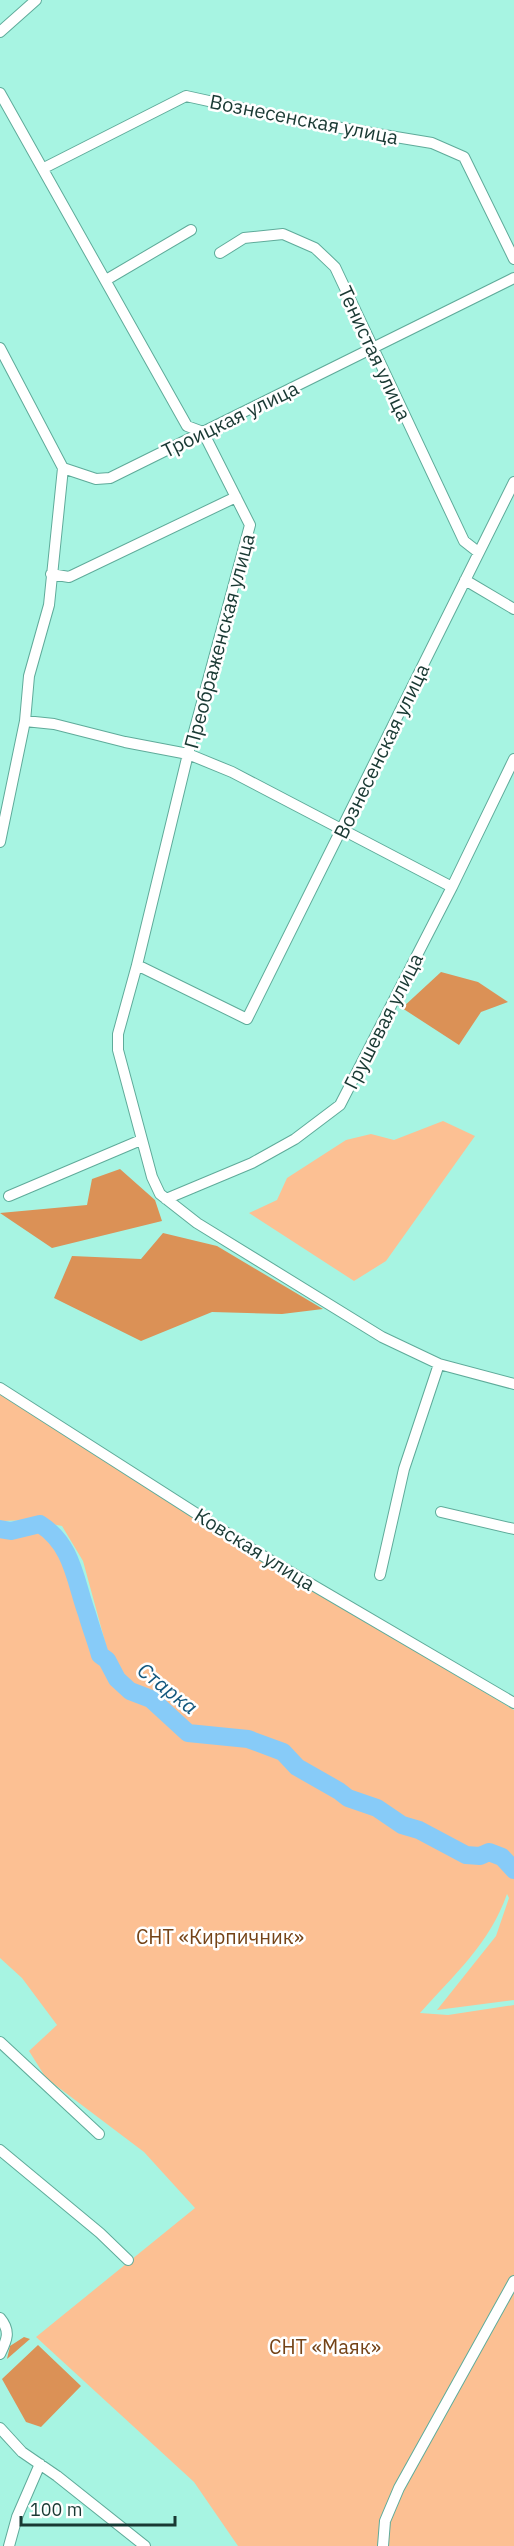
<svg xmlns="http://www.w3.org/2000/svg" width="514" height="2546" viewBox="0 0 514 2546" font-family="'IBM Plex Sans',sans-serif">
<rect width="100%" height="100%" fill="#a7f4e2"/>
<path fill="#fcc093" d="M 443,1121 L 475,1136 L 386,1261 L 354,1281 L 249,1213 L 277,1200 L 287,1178 L 346,1140 L 371,1134 L 394,1140 Z
M 0,1393 L 273,1566 L 514,1710 L 514,2000 L 437,2010 L 496,1936 L 509,1898 L 507,1894 C 490,1943 454,1975 420,2013 L 448,2015 L 514,2005 L 514,2546 L 238,2546 L 194,2482 L 36,2337 L 195,2208 L 144,2152 L 46,2078 L 29,2051 L 57,2025 L 22,1978 L 0,1958 L 0,1529 L 11,1531 L 40,1524 C 73,1545 75,1581 87,1614 C 91,1628 96,1641 100,1655 L 107,1660 L 117,1679 L 130,1691 L 151,1699 L 188,1733 L 248,1739 L 283,1752 L 297,1767 L 339,1790 L 348,1798 L 377,1808 L 402,1825 L 419,1830 L 454,1848 L 420,1827 L 402,1822 L 379,1807 L 349,1796 L 340,1788 L 298,1765 L 285,1750 L 248,1736 L 189,1730 L 153,1698 L 131,1689 L 119,1678 L 110,1660 L 83,1561 L 62,1526 L 31,1520 L 0,1521 Z"/>
<path fill="#db9156" d="M 441,972 L 478,982 L 508,1002 L 481,1012 L 459,1045 L 402,1008 Z
M 120,1169 L 155,1200 L 162,1221 L 52,1248 L 0,1213 L 87,1205 L 92,1179 Z
M 163,1233 L 217,1246 L 323,1309 L 282,1314 L 212,1312 L 141,1341 L 54,1298 L 72,1256 L 141,1259 Z
M 24,2337 L 30,2339 L 7,2359 L 10,2346 Z
M 38,2345 L 81,2386 L 41,2427 L 26,2422 L 2,2379 Z"/>
<g fill="none" stroke-linecap="round" stroke-linejoin="round">
<path stroke="#87cbf8" stroke-width="18" d="M 0,1529 L 11,1531 L 40,1524 C 73,1545 75,1581 87,1614 C 91,1628 96,1641 100,1655 L 107,1660 L 117,1679 L 130,1691 L 151,1699 L 188,1733 L 248,1739 L 283,1752 L 297,1767 L 339,1791 L 348,1798 L 377,1808 L 402,1825 L 419,1830 L 466,1855 L 480,1856 L 489,1852 L 502,1857 L 514,1870"/>
<g stroke="#5fab9a" stroke-width="12">
<path id="minor" d="M 0,32 L 36,0
M 0,93 L 187,426 L 203,432 L 250,525 L 188,754 L 137,965 L 118,1034 L 118,1050 L 152,1177 L 160,1194 L 197,1223 L 382,1337 L 439,1364 L 514,1384
M 44,168 L 186,96 L 299,121 L 432,143 L 464,157 L 514,259
M 220,253 L 244,238 L 283,234 L 315,248 L 335,267 L 464,541 L 478,552
M 106,280 L 191,230
M 0,348 L 63,468 L 96,479 L 110,478 L 514,278
M 51,574 L 69,577 L 236,497
M 465,580 L 514,609
M 25,721 L 54,724 L 125,742 L 188,754 L 232,772 L 452,887
M 0,842 L 25,721 L 29,676 L 49,605 L 63,468
M 137,965 L 247,1019 L 514,482
M 9,1196 L 141,1140
M 166,1199 L 252,1163 L 295,1139 L 340,1105 L 452,887 L 514,759
M 0,1388 L 258,1553 L 514,1703
M 441,1512 L 514,1529
M 380,1575 L 404,1469 L 439,1364
M 0,2042 L 99,2134
M 0,2150 L 100,2233 L 128,2260
M 0,2318 C 11,2331 7,2340 0,2354
M 0,2428 L 22,2452 L 57,2476 L 145,2546
M 9,2546 L 17,2517 L 40,2464
M 383,2546 L 385,2521 L 399,2488 L 514,2281"/>
</g>
<use href="#minor" stroke="#fff" stroke-width="10"/>
</g>
<g text-anchor="middle" dominant-baseline="central" stroke-width="5" stroke-linejoin="round" paint-order="stroke">
<g font-size="20" fill="#193933" stroke="#fff">
<text transform="translate(304 119) rotate(11)">Вознесенская улица</text>
<text transform="translate(375 353) rotate(65)">Тенистая улица</text>
<text transform="translate(230 419) rotate(-26)">Троицкая улица</text>
<text transform="translate(219 641) rotate(-75)">Преображенская улица</text>
<text transform="translate(381 751) rotate(-64)">Вознесенская улица</text>
<text transform="translate(383 1021) rotate(-63)">Грушевая улица</text>
<text transform="translate(255 1549) rotate(32)">Ковская улица</text>
</g>
<g font-size="20" fill="#744317" stroke="#fff">
<text x="220" y="1936">СНТ «Кирпичник»</text>
<text x="325" y="2346">СНТ «Маяк»</text>
</g>
<g font-size="21" font-style="italic" fill="#14587d" stroke="#fff">
<text transform="translate(168 1688) rotate(38)">Старка</text>
</g>
</g>
<path d="M21 2516v9h154v-9" fill="none" stroke="#193933" stroke-width="3"/>
<text x="30" y="2516" font-size="18" fill="#193933" stroke="#ffffff" stroke-width="4.5" paint-order="stroke">100 m</text>
</svg>
